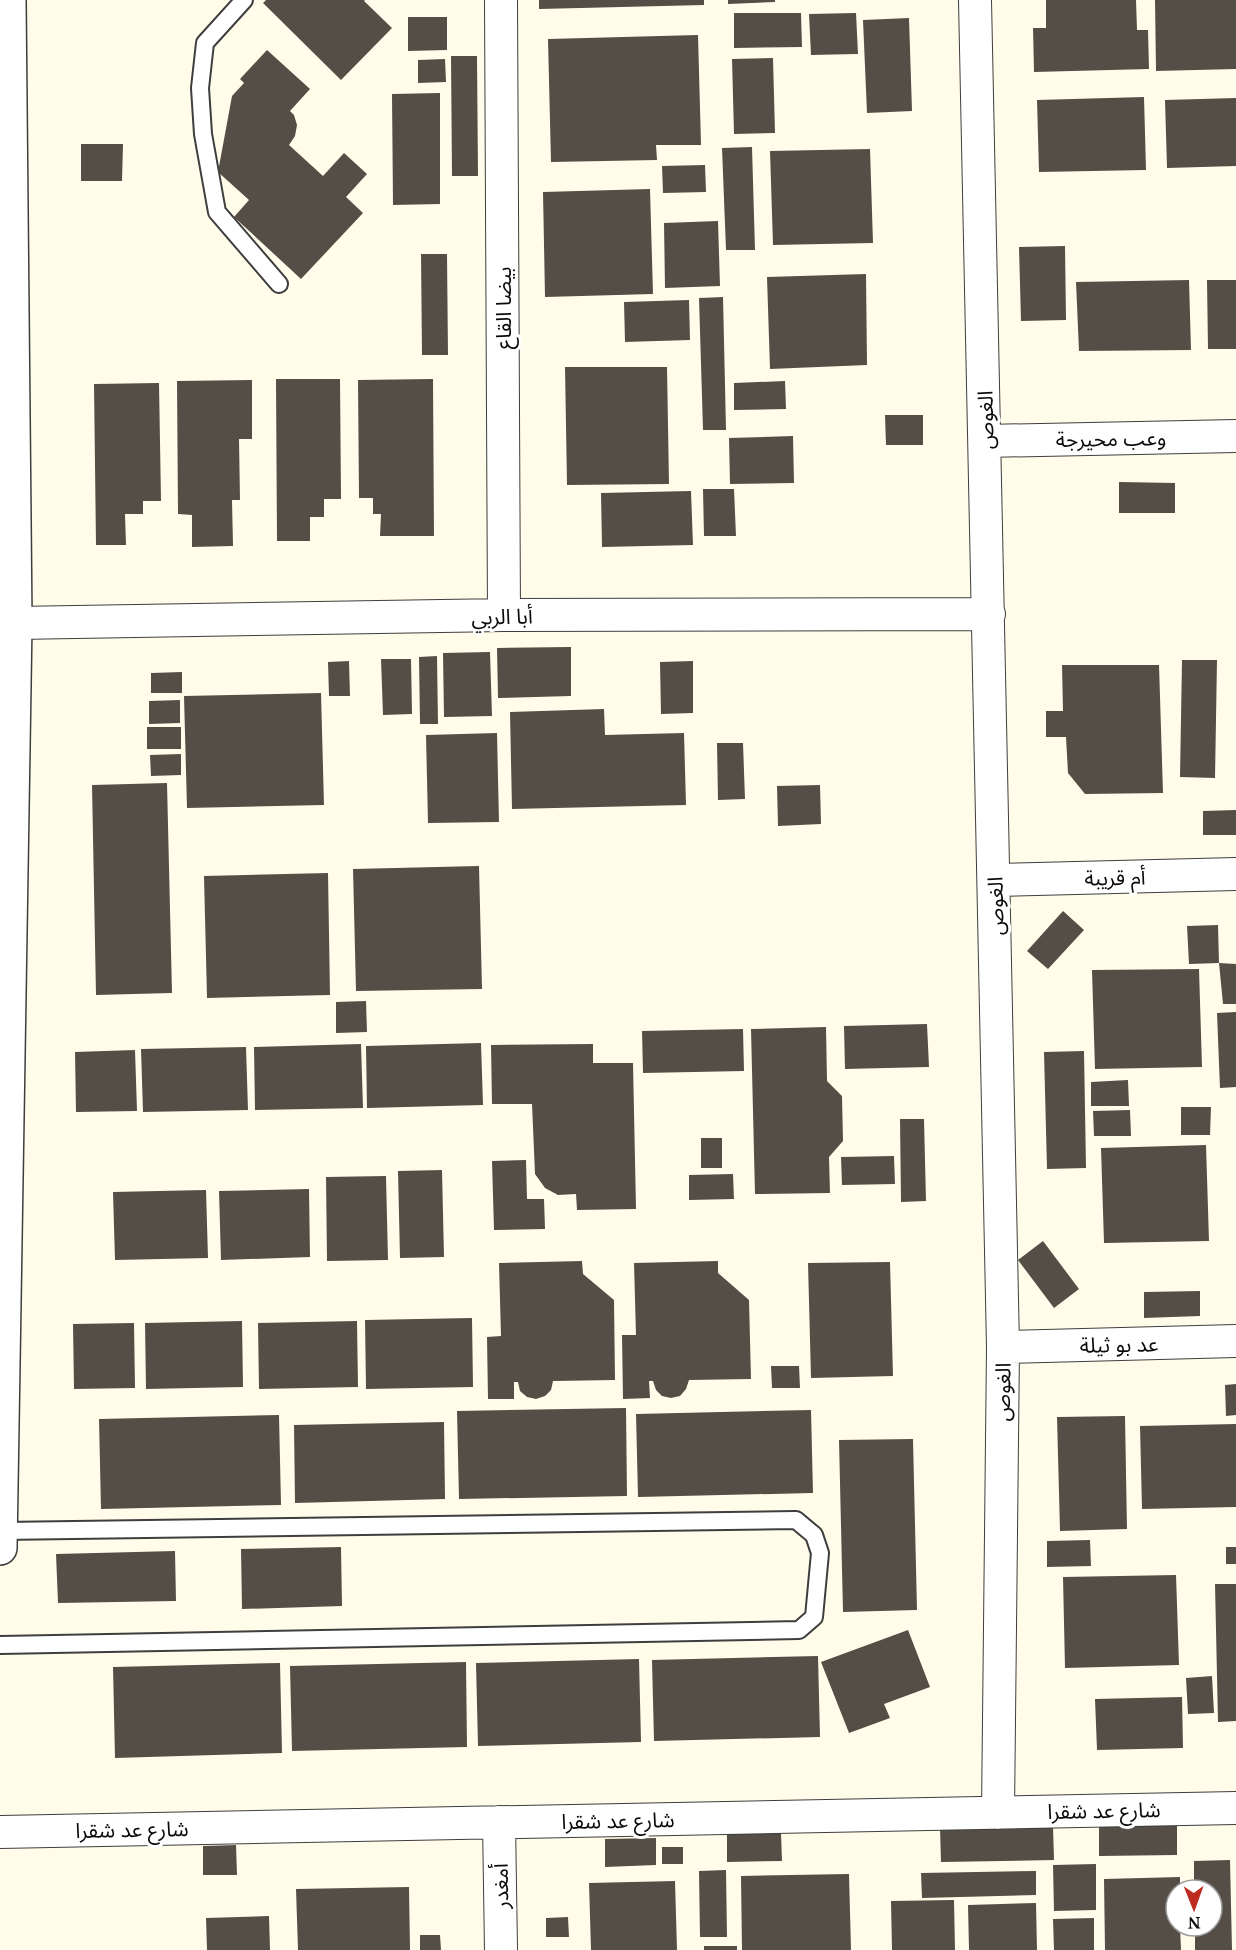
<svg xmlns="http://www.w3.org/2000/svg" width="1236" height="1950" viewBox="0 0 1236 1950" font-family="'Noto Serif','Noto Sans Arabic',serif">
<rect width="100%" height="100%" fill="#fffde9"/>
<path fill="#544e47" d="M 266,0 L 365,0 L 364,1 L 392,28 L 341,80 L 263,3 Z
M 539,0 L 704,0 L 704,5 L 539,9 Z
M 728,0 L 775,0 L 775,2 L 728,4 Z
M 1046,0 L 1136,0 L 1137,30 L 1148,30 L 1149,69 L 1034,72 L 1033,28 L 1046,28 Z
M 1155,0 L 1236,0 L 1236,69 L 1156,71 Z
M 734,13 L 801,13 L 802,47 L 734,48 Z
M 856,13 L 858,54 L 811,55 L 809,14 Z
M 408,17 L 447,17 L 447,50 L 408,51 Z
M 909,18 L 912,111 L 867,113 L 863,20 Z
M 698,35 L 701,145 L 656,145 L 657,160 L 551,162 L 548,39 Z
M 267,50 L 310,89 L 290,111 L 294,115 L 297,125 L 295,136 L 289,145 L 323,176 L 344,153 L 367,174 L 346,197 L 363,213 L 301,279 L 234,217 L 249,200 L 218,172 L 232,96 L 244,83 L 240,79 Z
M 451,56 L 477,56 L 478,176 L 452,176 Z
M 773,58 L 775,133 L 734,134 L 732,59 Z
M 445,59 L 446,82 L 418,83 L 418,60 Z
M 440,93 L 440,204 L 393,205 L 392,94 Z
M 1144,97 L 1146,170 L 1039,172 L 1037,100 Z
M 1236,98 L 1236,166 L 1167,168 L 1165,100 Z
M 81,144 L 123,144 L 122,181 L 81,181 Z
M 752,147 L 755,250 L 726,250 L 722,148 Z
M 870,149 L 873,243 L 773,245 L 770,151 Z
M 705,165 L 706,192 L 663,193 L 662,166 Z
M 650,189 L 653,294 L 545,297 L 543,192 Z
M 718,221 L 720,286 L 665,288 L 664,223 Z
M 1065,246 L 1066,320 L 1021,321 L 1019,247 Z
M 421,254 L 447,254 L 448,355 L 422,355 Z
M 866,274 L 867,365 L 770,369 L 767,277 Z
M 1189,280 L 1191,350 L 1079,351 L 1076,282 Z
M 1207,280 L 1236,280 L 1236,349 L 1208,349 Z
M 723,297 L 726,430 L 703,430 L 699,298 Z
M 689,300 L 690,340 L 625,342 L 624,302 Z
M 565,367 L 667,367 L 669,484 L 567,485 Z
M 276,379 L 340,379 L 341,499 L 324,499 L 324,517 L 310,517 L 310,541 L 277,541 Z
M 433,379 L 434,536 L 380,536 L 381,514 L 373,514 L 373,498 L 359,498 L 358,380 Z
M 252,380 L 252,439 L 239,439 L 240,500 L 232,500 L 233,546 L 192,547 L 192,515 L 178,514 L 177,381 Z
M 785,381 L 786,409 L 734,410 L 734,383 Z
M 159,383 L 161,501 L 143,501 L 143,514 L 125,514 L 126,545 L 96,545 L 94,384 Z
M 885,415 L 923,415 L 923,445 L 886,445 Z
M 793,436 L 794,483 L 730,484 L 729,438 Z
M 1119,482 L 1175,483 L 1175,513 L 1119,513 Z
M 703,489 L 734,489 L 736,536 L 704,536 Z
M 691,491 L 693,545 L 602,547 L 601,493 Z
M 571,647 L 571,696 L 498,698 L 497,648 Z
M 490,652 L 492,716 L 444,717 L 443,653 Z
M 437,656 L 438,724 L 420,724 L 419,657 Z
M 381,659 L 411,659 L 412,714 L 383,715 Z
M 1182,660 L 1217,660 L 1215,778 L 1180,777 Z
M 349,661 L 350,696 L 329,696 L 328,662 Z
M 693,661 L 693,713 L 661,714 L 660,662 Z
M 1062,665 L 1159,665 L 1163,793 L 1085,794 L 1068,773 L 1066,737 L 1046,737 L 1046,711 L 1063,711 Z
M 182,672 L 182,693 L 151,693 L 151,673 Z
M 321,693 L 324,805 L 187,808 L 184,696 Z
M 180,700 L 180,723 L 149,724 L 149,701 Z
M 604,709 L 605,735 L 684,733 L 686,805 L 512,809 L 510,712 Z
M 147,727 L 181,727 L 181,749 L 147,749 Z
M 497,733 L 499,822 L 428,823 L 426,735 Z
M 717,743 L 743,743 L 745,799 L 718,800 Z
M 181,754 L 181,775 L 151,776 L 150,755 Z
M 167,783 L 172,993 L 96,995 L 92,785 Z
M 820,785 L 821,824 L 778,826 L 777,786 Z
M 1236,810 L 1236,835 L 1203,835 L 1203,811 Z
M 479,866 L 482,989 L 356,991 L 353,869 Z
M 328,873 L 330,995 L 207,998 L 204,876 Z
M 1063,911 L 1084,930 L 1048,969 L 1027,951 Z
M 1218,925 L 1219,963 L 1189,964 L 1187,926 Z
M 1219,963 L 1236,964 L 1236,1004 L 1223,1004 Z
M 1199,969 L 1202,1067 L 1095,1069 L 1092,970 Z
M 366,1001 L 367,1032 L 336,1033 L 336,1002 Z
M 1236,1012 L 1236,1087 L 1220,1088 L 1217,1013 Z
M 927,1024 L 929,1067 L 845,1069 L 844,1026 Z
M 826,1027 L 827,1081 L 842,1096 L 843,1141 L 829,1157 L 830,1193 L 755,1194 L 751,1029 Z
M 743,1029 L 744,1071 L 643,1073 L 642,1031 Z
M 481,1043 L 483,1105 L 367,1108 L 366,1046 Z
M 361,1044 L 363,1108 L 255,1110 L 254,1047 Z
M 593,1044 L 593,1063 L 633,1063 L 636,1209 L 577,1210 L 576,1194 L 558,1195 L 545,1188 L 535,1174 L 532,1104 L 492,1104 L 491,1045 Z
M 246,1047 L 248,1110 L 143,1112 L 141,1049 Z
M 135,1050 L 137,1111 L 76,1112 L 75,1052 Z
M 1084,1051 L 1086,1168 L 1047,1169 L 1044,1052 Z
M 1128,1080 L 1129,1106 L 1091,1106 L 1091,1082 Z
M 1181,1107 L 1211,1107 L 1210,1135 L 1181,1135 Z
M 1130,1110 L 1131,1136 L 1094,1136 L 1093,1111 Z
M 900,1119 L 924,1119 L 926,1201 L 901,1202 Z
M 701,1138 L 722,1138 L 722,1168 L 701,1168 Z
M 1206,1145 L 1209,1241 L 1104,1243 L 1101,1148 Z
M 894,1156 L 895,1184 L 842,1185 L 841,1157 Z
M 526,1160 L 527,1199 L 544,1199 L 545,1229 L 494,1230 L 492,1161 Z
M 442,1170 L 444,1257 L 400,1258 L 398,1171 Z
M 733,1174 L 734,1199 L 689,1200 L 689,1175 Z
M 386,1176 L 388,1260 L 327,1261 L 326,1177 Z
M 309,1189 L 310,1257 L 221,1260 L 219,1191 Z
M 206,1190 L 208,1258 L 115,1260 L 113,1192 Z
M 1043,1241 L 1079,1289 L 1054,1308 L 1018,1260 Z
M 582,1261 L 583,1274 L 614,1300 L 615,1380 L 553,1381 L 551,1390 L 545,1396 L 536,1399 L 527,1397 L 520,1391 L 518,1382 L 514,1382 L 514,1399 L 488,1399 L 487,1337 L 501,1336 L 499,1263 Z
M 718,1261 L 718,1273 L 749,1300 L 751,1379 L 689,1380 L 686,1389 L 680,1396 L 671,1398 L 662,1396 L 656,1390 L 653,1381 L 649,1381 L 650,1398 L 623,1399 L 622,1335 L 636,1335 L 634,1263 Z
M 890,1262 L 893,1376 L 811,1378 L 808,1263 Z
M 1200,1291 L 1200,1316 L 1144,1318 L 1144,1292 Z
M 472,1318 L 473,1387 L 366,1389 L 365,1320 Z
M 242,1321 L 243,1387 L 146,1389 L 145,1323 Z
M 357,1321 L 358,1387 L 259,1389 L 258,1323 Z
M 134,1323 L 135,1388 L 74,1389 L 73,1324 Z
M 771,1366 L 799,1366 L 800,1388 L 772,1388 Z
M 1236,1384 L 1236,1415 L 1226,1416 L 1225,1385 Z
M 626,1408 L 627,1496 L 459,1499 L 457,1411 Z
M 811,1410 L 813,1493 L 638,1497 L 636,1414 Z
M 279,1415 L 281,1505 L 101,1509 L 99,1419 Z
M 1125,1416 L 1127,1529 L 1060,1531 L 1057,1417 Z
M 444,1422 L 445,1499 L 295,1503 L 294,1425 Z
M 1236,1424 L 1236,1507 L 1142,1509 L 1140,1426 Z
M 913,1439 L 917,1610 L 843,1612 L 839,1440 Z
M 1090,1540 L 1091,1566 L 1047,1567 L 1047,1541 Z
M 341,1547 L 342,1606 L 242,1609 L 241,1549 Z
M 1226,1547 L 1236,1547 L 1236,1564 L 1226,1564 Z
M 175,1551 L 176,1601 L 58,1603 L 56,1554 Z
M 1176,1575 L 1179,1665 L 1065,1668 L 1063,1577 Z
M 1215,1584 L 1236,1584 L 1236,1721 L 1218,1722 Z
M 908,1630 L 930,1687 L 884,1704 L 890,1718 L 849,1733 L 821,1662 Z
M 818,1656 L 820,1737 L 654,1741 L 652,1660 Z
M 639,1659 L 641,1742 L 478,1746 L 476,1663 Z
M 466,1662 L 467,1747 L 292,1751 L 290,1666 Z
M 280,1663 L 282,1753 L 115,1758 L 113,1667 Z
M 1212,1676 L 1214,1713 L 1188,1714 L 1186,1678 Z
M 1182,1697 L 1183,1748 L 1097,1750 L 1095,1699 Z
M 1177,1822 L 1177,1855 L 1099,1856 L 1099,1824 Z
M 1053,1826 L 1054,1860 L 941,1862 L 940,1828 Z
M 781,1833 L 782,1861 L 727,1862 L 727,1834 Z
M 656,1838 L 656,1865 L 605,1867 L 605,1839 Z
M 236,1845 L 237,1875 L 203,1875 L 203,1846 Z
M 662,1847 L 683,1847 L 683,1864 L 662,1864 Z
M 1230,1860 L 1232,1950 L 1195,1950 L 1195,1926 L 1212,1926 L 1212,1890 L 1194,1890 L 1194,1861 Z
M 1096,1864 L 1096,1910 L 1054,1911 L 1053,1865 Z
M 726,1870 L 727,1937 L 700,1937 L 699,1871 Z
M 1036,1871 L 1036,1895 L 922,1898 L 921,1873 Z
M 849,1874 L 851,1950 L 742,1950 L 741,1876 Z
M 1180,1877 L 1180,1890 L 1176,1890 L 1176,1926 L 1180,1926 L 1181,1950 L 1105,1950 L 1104,1879 Z
M 675,1881 L 677,1950 L 591,1950 L 589,1883 Z
M 409,1887 L 410,1950 L 298,1950 L 296,1889 Z
M 954,1900 L 955,1950 L 892,1950 L 891,1901 Z
M 1036,1903 L 1037,1950 L 969,1950 L 968,1905 Z
M 269,1916 L 270,1950 L 207,1950 L 206,1918 Z
M 568,1917 L 569,1937 L 546,1937 L 546,1918 Z
M 1094,1918 L 1094,1950 L 1054,1950 L 1053,1919 Z
M 420,1935 L 440,1935 L 441,1950 L 420,1950 Z
M 704,1946 L 737,1946 L 737,1950 L 704,1950 Z"/>
<g fill="none" stroke-linecap="round" stroke-linejoin="round">
<g stroke="#3e3e3e" stroke-width="20">
<path id="service" d="M 244,0 L 205,43 L 200,88 L 203,134 L 217,212 L 279,284
M 0,1645 L 799,1630 L 814,1617 L 820,1553 L 814,1535 L 796,1520 L 1,1531"/>
</g>
<g stroke="#3e3e3e" stroke-width="34">
<path id="minor" d="M 501,0 L 504,615
M 975,0 L 1003,1347 L 998,1813
M 985,441 L 1236,436
M 15,623 L 504,615 L 989,614
M 994,880 L 1236,874
M 1003,1347 L 1236,1341
M 499,1822 L 501,1950
M 0,1832 L 1236,1808"/>
</g>
<g stroke="#3e3e3e" stroke-width="36">
<path id="tertiary" d="M 0,1548 L 15,623 L 9,0"/>
</g>
<use href="#service" stroke="#fff" stroke-width="16"/>
<use href="#minor" stroke="#fff" stroke-width="32"/>
<use href="#tertiary" stroke="#fff" stroke-width="33"/>
</g>
<g text-anchor="middle" dominant-baseline="central" stroke-width="6" stroke-linejoin="round" paint-order="stroke">
<g font-size="21" fill="#0b0b0b" stroke="#fff">
<text transform="translate(503 308) rotate(-90)">بيضا القاع</text>
<text transform="translate(985 420) rotate(-91)">الغوص</text>
<text transform="translate(1111 438) rotate(-1)">وعب محيرجة</text>
<text transform="translate(502 616) rotate(-1)">أبا الربي</text>
<text transform="translate(1115 877) rotate(-1)">أم قريبة</text>
<text transform="translate(995 906) rotate(-91)">الغوص</text>
<text transform="translate(1119 1344) rotate(-1)">عد بو ثيلة</text>
<text transform="translate(1002 1392) rotate(-89)">الغوص</text>
<text transform="translate(1104 1810) rotate(-1)">شارع عد شقرا</text>
<text transform="translate(618 1820) rotate(-1)">شارع عد شقرا</text>
<text transform="translate(132 1829) rotate(-1)">شارع عد شقرا</text>
<text transform="translate(500 1886) rotate(-91)">أمغدر</text>
</g>
</g>
<g transform="translate(1194 1908) rotate(179)"><circle r="28" fill="#ffffff" stroke="#9d9d9d" stroke-width="1.5"/>
<path d="M0-4.5L10 22L0 15L-10 22Z" fill="#bd2b21"/>
<text y="-9" font-size="16" font-weight="bold" text-anchor="middle" fill="#0b0b0b">N</text>
</g>
</svg>
